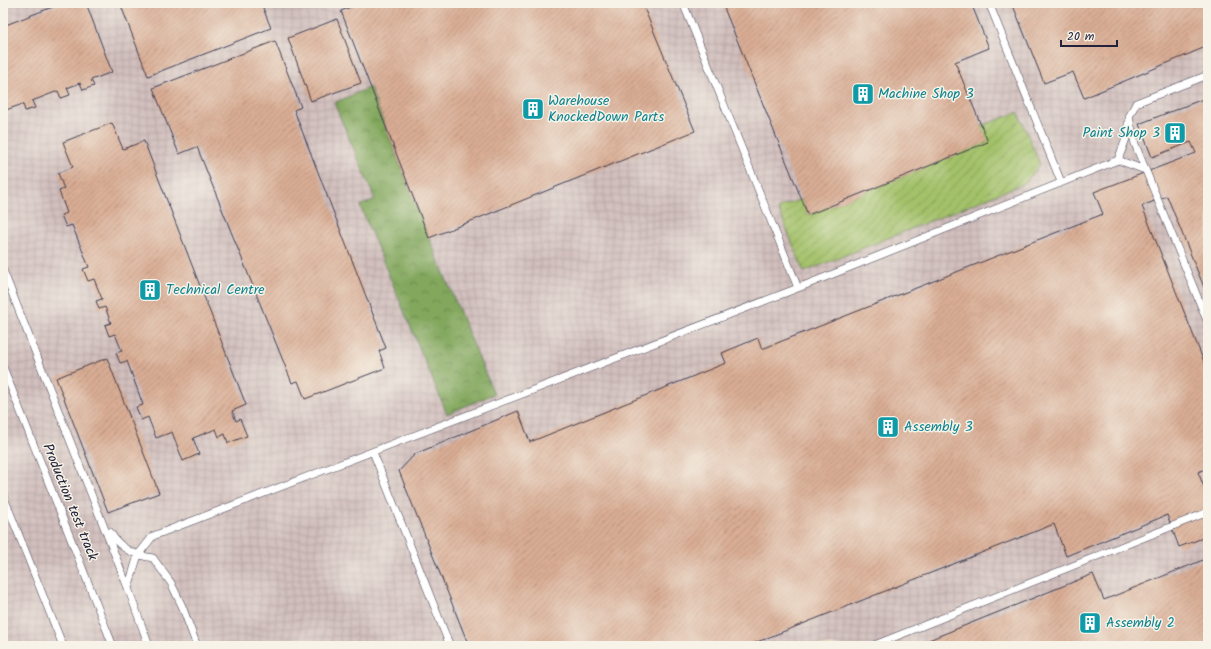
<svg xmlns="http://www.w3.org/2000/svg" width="1211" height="649" viewBox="0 0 1211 649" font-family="Kalam,sans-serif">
<defs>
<pattern id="industrial-grid" width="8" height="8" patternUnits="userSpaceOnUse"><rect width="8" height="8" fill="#d1bfbd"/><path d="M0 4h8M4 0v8" fill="none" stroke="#b3a4a3"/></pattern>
<pattern id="forest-crowns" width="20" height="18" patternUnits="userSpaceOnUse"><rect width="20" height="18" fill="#82a75d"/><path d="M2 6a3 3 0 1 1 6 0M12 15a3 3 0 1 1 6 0" fill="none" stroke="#6a884e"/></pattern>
<pattern id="garden-furrows" width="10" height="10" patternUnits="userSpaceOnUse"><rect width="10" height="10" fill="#a3c169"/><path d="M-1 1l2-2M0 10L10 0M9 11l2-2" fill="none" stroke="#849c58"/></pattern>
<pattern id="building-hatch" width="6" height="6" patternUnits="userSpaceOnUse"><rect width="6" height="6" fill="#daad94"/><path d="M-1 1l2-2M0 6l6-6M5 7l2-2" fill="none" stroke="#b08c7a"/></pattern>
</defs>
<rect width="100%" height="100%" fill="#f7f3e8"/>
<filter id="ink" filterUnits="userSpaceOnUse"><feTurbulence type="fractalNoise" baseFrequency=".025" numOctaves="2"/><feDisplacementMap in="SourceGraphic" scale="8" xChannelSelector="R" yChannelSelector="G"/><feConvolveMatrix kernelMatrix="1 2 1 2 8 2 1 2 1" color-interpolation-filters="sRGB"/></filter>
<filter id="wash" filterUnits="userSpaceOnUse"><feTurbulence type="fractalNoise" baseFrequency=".012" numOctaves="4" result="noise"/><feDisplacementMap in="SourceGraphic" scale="16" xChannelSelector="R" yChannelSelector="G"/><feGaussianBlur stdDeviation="0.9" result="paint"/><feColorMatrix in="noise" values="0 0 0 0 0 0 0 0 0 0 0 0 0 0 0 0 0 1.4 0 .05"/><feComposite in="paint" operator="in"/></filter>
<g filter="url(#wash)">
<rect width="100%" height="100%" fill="#f5dfc6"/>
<path fill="url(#industrial-grid)" d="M 3,3 L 1208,3 L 1208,646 L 3,646 Z"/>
<path fill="url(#forest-crowns)" stroke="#52644c" d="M 370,87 L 429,238 L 494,394 L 447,414 L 360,206 L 375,199 L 334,103 Z"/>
<path fill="url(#garden-furrows)" stroke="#627252" d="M 1018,112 L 1040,164 L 1025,183 L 804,272 L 778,208 L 801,199 L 808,215 L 987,142 L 981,126 Z"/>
<g id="blocks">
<path fill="url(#building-hatch)" d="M 63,3 L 86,3 L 112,72 L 91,80 L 94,86 L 83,90 L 80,83 L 67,88 L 70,95 L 61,98 L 58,91 L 32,101 L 35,108 L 25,111 L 23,104 L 3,111 L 3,26 Z
M 120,3 L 261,3 L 271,28 L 148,76 Z
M 360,3 L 642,3 L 695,131 L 429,238 L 341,11 Z
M 722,3 L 971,3 L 989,48 L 955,62 L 988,142 L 808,215 Z
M 1012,3 L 1208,3 L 1208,46 L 1084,98 L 1073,72 L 1044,83 Z
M 337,19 L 361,83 L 311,101 L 288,38 Z
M 275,41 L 301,107 L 294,110 L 386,348 L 379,351 L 385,368 L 305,399 L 298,381 L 292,383 L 197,147 L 179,154 L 153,88 Z
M 1208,97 L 1208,297 L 1167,196 L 1142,206 L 1208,372 L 1208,468 L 1198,472 L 1208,497 L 1208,499 L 1205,500 L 1208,508 L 1208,536 L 1179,547 L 1167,515 L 1066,556 L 1054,524 L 747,646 L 469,646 L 399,471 L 415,454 L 518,411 L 530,442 L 726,363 L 722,353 L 758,338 L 762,349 L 1103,214 L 1094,192 L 1196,153 L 1191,142 L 1152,157 L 1139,124 Z
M 112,123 L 123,149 L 144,141 L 246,405 L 232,411 L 236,421 L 240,419 L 247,436 L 228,443 L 225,434 L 219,437 L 216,429 L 193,438 L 199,454 L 183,461 L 172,432 L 156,438 L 148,417 L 141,420 L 136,407 L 143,405 L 127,361 L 120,363 L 116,353 L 122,351 L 115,334 L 109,336 L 105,325 L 111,323 L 105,307 L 99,309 L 96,301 L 102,299 L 94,279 L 88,281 L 83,269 L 89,267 L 72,225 L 66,227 L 61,215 L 67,213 L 59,191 L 64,189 L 58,173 L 73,167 L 63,142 Z
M 107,358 L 159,493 L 108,512 L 56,378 Z
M 1208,558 L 1208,646 L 914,646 L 1093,574 L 1104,600 Z"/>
</g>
</g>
<g filter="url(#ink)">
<use href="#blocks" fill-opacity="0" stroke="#423e50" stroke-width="1"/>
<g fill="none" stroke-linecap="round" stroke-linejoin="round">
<g stroke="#423e50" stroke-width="8">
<path id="service" d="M 683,3 L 798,288
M 989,3 L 1061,182
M 1208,75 L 1136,103 L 1129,117 L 1135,144 L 1208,323
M 1118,160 L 1127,136 L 1128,124
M 3,270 L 128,588 L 149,646
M 3,367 L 113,646
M 373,452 L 450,646
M 3,495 L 63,646
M 110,532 C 120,549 134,555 153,558 L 171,583 L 182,606 L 197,646
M 128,588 L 138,555 L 153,536 L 798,288 L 1118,160 L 1145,170
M 872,646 L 1208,512"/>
</g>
<use href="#service" stroke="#fff" stroke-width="7"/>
</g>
</g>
<defs>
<g id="building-square" transform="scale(1.15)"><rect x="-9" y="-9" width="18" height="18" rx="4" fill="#0f9aa8" stroke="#f7f3e8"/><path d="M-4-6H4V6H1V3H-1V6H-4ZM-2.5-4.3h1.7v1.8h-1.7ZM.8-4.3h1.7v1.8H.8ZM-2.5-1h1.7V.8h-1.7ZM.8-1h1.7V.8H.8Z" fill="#fff"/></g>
</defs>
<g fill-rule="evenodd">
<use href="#building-square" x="863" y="94"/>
<use href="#building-square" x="533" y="109"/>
<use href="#building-square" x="1175" y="133"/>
<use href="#building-square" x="150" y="290"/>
<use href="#building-square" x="888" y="427"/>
<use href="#building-square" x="1090" y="623"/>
</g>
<g text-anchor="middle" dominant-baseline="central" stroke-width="3" stroke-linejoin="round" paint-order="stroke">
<g font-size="14" fill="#0d838f" stroke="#f7f3e8" text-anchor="start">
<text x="878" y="94">Machine Shop 3</text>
<text x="548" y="101">Warehouse<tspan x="548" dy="16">KnockedDown Parts</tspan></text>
<text x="1160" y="133" text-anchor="end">Paint Shop 3</text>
<text x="166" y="290">Technical Centre</text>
<text x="904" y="427">Assembly 3</text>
<text x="1106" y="623">Assembly 2</text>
</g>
<g font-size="14" fill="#22223b" stroke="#f7f3e8">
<text transform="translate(70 502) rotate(68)">Production test track</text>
</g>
</g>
<rect width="1211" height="649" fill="none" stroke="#f7f3e8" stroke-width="16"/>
<path d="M1061 40v6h56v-6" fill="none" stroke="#22223b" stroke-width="2"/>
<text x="1067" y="40" font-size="12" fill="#22223b" stroke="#f7f3e8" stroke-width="3" paint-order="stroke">20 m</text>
</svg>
